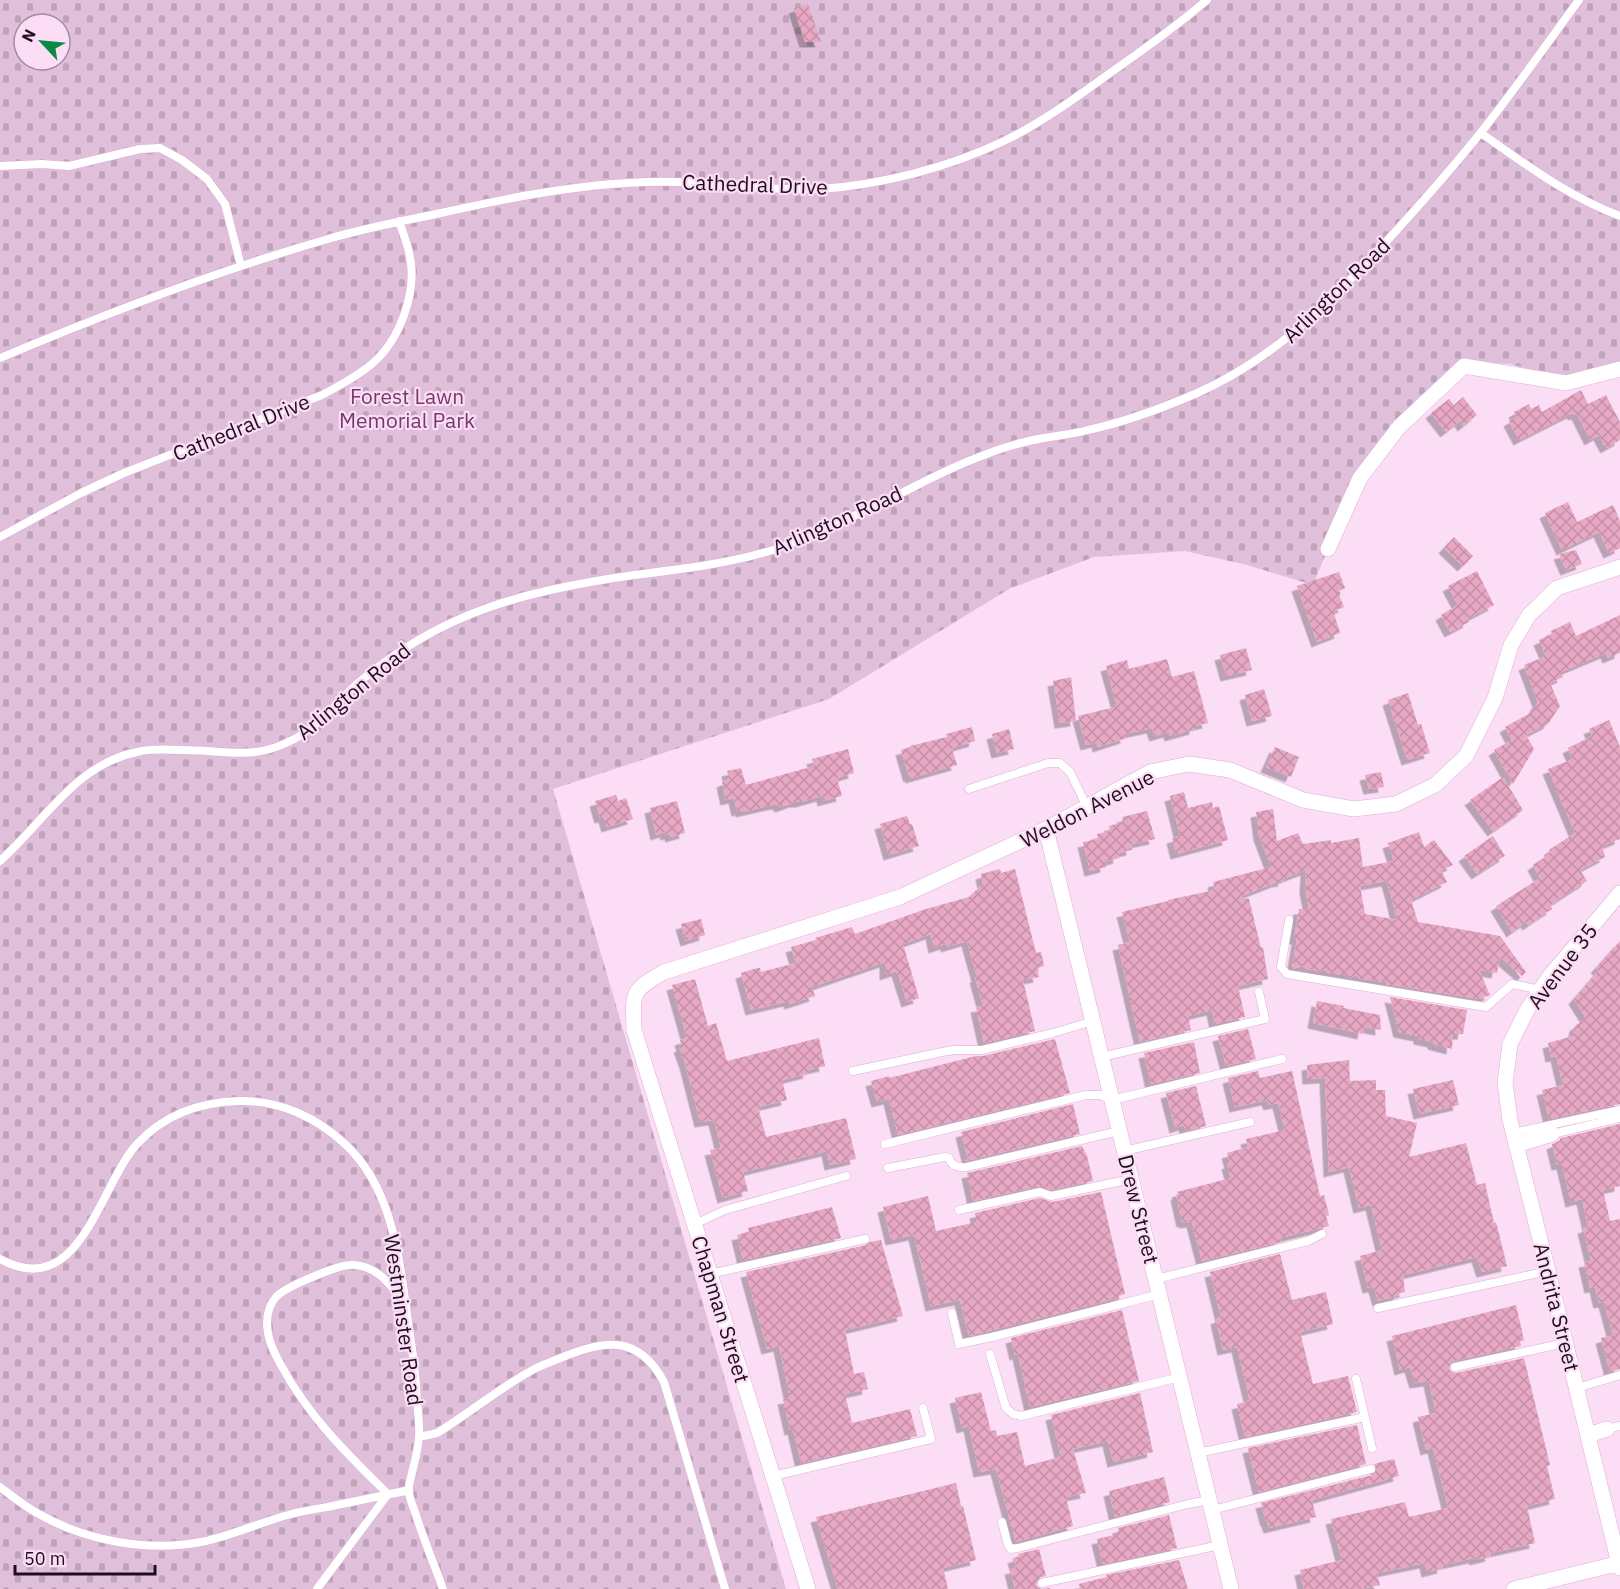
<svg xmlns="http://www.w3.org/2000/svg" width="1620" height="1589" viewBox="0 0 1620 1589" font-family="'IBM Plex Sans',sans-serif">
<defs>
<pattern id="cemetery-stones" width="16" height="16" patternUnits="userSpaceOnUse" patternTransform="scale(1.5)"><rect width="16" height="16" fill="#e0bfdb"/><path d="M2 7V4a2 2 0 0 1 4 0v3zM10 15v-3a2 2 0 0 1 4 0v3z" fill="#c0a3bb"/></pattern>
<pattern id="building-cross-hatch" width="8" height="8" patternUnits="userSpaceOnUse" patternTransform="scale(1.5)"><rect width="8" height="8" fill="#e7a8c3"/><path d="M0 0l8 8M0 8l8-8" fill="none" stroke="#c68fa7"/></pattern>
<filter id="shadow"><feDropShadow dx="-5.5" dy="5.5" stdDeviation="0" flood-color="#0004"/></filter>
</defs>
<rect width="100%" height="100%" fill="#fbddf5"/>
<path fill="url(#cemetery-stones)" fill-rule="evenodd" d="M 0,0 L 1620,0 L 1620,363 L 1564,379 L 1510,364 L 1479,362 L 1437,386 L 1347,503 L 1313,585 L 1247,565 L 1185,551 L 1094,557 L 1009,589 L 829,699 L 553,789 L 786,1589 L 0,1589 ZM 24,24 L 60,24 L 60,60 L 24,60 Z"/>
<path fill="url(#building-cross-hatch)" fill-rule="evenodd" filter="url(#shadow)" d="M 808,4 L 821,42 L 805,42 L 794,8 Z
M 1581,390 L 1588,404 L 1606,395 L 1620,422 L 1620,440 L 1606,448 L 1599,435 L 1590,440 L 1577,414 L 1574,415 L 1572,413 L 1519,440 L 1509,421 L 1516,417 L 1514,412 L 1529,404 L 1531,409 L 1539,405 L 1542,412 Z
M 1463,397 L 1477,415 L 1463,426 L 1460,421 L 1446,432 L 1431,413 L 1449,399 L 1454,405 Z
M 1568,502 L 1577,522 L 1613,505 L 1620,521 L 1620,548 L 1609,553 L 1599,532 L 1562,550 L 1545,513 Z
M 1454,537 L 1473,556 L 1463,566 L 1444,548 Z
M 1576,550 L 1582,564 L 1566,570 L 1559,554 Z
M 1477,571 L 1494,605 L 1467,619 L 1469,622 L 1450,632 L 1441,615 L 1458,605 L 1448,586 Z
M 1339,572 L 1345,588 L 1339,591 L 1341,594 L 1339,595 L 1344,607 L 1334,611 L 1335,613 L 1334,613 L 1340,633 L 1317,642 L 1297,586 Z
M 1620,615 L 1620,653 L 1608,658 L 1606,653 L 1561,672 L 1563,677 L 1550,683 L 1560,706 L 1548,724 L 1526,735 L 1534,749 L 1513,784 L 1494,750 L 1512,740 L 1505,727 L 1532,712 L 1538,702 L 1524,665 L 1546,656 L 1539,640 L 1552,634 L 1551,631 L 1570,622 L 1576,636 Z
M 1246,648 L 1252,670 L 1226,676 L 1220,655 Z
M 1167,659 L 1172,677 L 1194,671 L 1208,723 L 1195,726 L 1195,729 L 1170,736 L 1169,732 L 1155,736 L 1152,728 L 1125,734 L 1126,738 L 1098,747 L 1097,742 L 1086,745 L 1078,716 L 1115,707 L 1114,706 L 1117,705 L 1106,666 L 1127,660 L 1129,669 Z
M 1071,677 L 1076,721 L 1060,723 L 1053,681 Z
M 1264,689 L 1272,716 L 1252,721 L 1245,695 Z
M 1408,693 L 1418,725 L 1421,724 L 1430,753 L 1407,760 L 1388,700 Z
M 1609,720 L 1620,747 L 1620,839 L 1602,846 L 1605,857 L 1580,870 L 1587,881 L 1550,905 L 1552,909 L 1544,914 L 1528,925 L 1526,922 L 1512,932 L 1496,906 L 1540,878 L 1533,865 L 1551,853 L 1549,850 L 1575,833 L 1548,769 L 1573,759 L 1568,748 L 1592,736 L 1589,729 Z
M 972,727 L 975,741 L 952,748 L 957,765 L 911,778 L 911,776 L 909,777 L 901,750 L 910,747 L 910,746 L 947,737 L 946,734 Z
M 1009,729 L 1014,749 L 997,753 L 992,734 Z
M 1275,747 L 1299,757 L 1291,777 L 1266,767 Z
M 848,749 L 854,773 L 837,778 L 842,796 L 823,801 L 822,796 L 801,802 L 795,802 L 781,807 L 777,804 L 741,812 L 741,810 L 737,811 L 734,798 L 726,800 L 722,782 L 729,779 L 727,771 L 741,768 L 746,785 L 814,766 L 812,759 Z
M 1381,772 L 1384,787 L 1369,789 L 1365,775 Z
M 1503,777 L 1523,810 L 1493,831 L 1470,800 Z
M 1184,792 L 1188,808 L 1212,802 L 1213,808 L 1219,806 L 1228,840 L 1176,854 L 1172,838 L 1180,836 L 1170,796 Z
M 616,795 L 618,801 L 626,798 L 633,819 L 607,827 L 604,817 L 600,818 L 595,801 Z
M 677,801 L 685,833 L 671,837 L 670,834 L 666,835 L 665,832 L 656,835 L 650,808 Z
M 1273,809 L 1277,841 L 1298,833 L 1303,844 L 1331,840 L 1331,843 L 1359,838 L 1363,867 L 1394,861 L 1388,843 L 1419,832 L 1424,847 L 1434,840 L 1453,865 L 1441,870 L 1447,882 L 1411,900 L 1418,922 L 1500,936 L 1526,972 L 1522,976 L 1500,957 L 1497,973 L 1479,970 L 1490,995 L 1479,999 L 1386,984 L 1386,982 L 1361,979 L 1355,975 L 1350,978 L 1346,975 L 1339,975 L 1333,972 L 1331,974 L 1324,970 L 1319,972 L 1311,969 L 1308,970 L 1303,966 L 1292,969 L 1297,939 L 1294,939 L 1299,909 L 1309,909 L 1305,888 L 1306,870 L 1283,879 L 1284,881 L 1277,882 L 1239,897 L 1249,899 L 1261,948 L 1263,947 L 1268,979 L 1238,986 L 1245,1017 L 1215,1024 L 1212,1010 L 1188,1016 L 1191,1030 L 1140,1042 L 1118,945 L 1130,942 L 1122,912 L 1168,901 L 1168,900 L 1215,890 L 1213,882 L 1271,867 L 1259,835 L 1256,812 ZM 1387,881 L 1391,895 L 1397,920 L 1365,914 L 1360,886 Z
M 1147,811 L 1155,839 L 1131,844 L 1132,850 L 1118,853 L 1119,858 L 1105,862 L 1106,867 L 1090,871 L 1083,842 L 1098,839 L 1097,834 L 1110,831 L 1109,826 L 1123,822 L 1122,817 Z
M 907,816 L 910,824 L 912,824 L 919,846 L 889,855 L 880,824 Z
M 1493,836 L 1505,856 L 1477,874 L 1464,856 Z
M 1000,869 L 1001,873 L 1015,869 L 1036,953 L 1041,952 L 1044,966 L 1037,968 L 1039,977 L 1023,980 L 1035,1031 L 984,1043 L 976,1007 L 983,1006 L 975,977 L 977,977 L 967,941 L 946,947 L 946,944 L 934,948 L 931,934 L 903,944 L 919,998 L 907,1002 L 897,971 L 885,975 L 885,962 L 812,987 L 815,996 L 790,1004 L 789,1001 L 751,1010 L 741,973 L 757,968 L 760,968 L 761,972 L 796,963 L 791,947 L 816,940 L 815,938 L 852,927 L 855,934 L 926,909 L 969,897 L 983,884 L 981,874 Z
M 701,919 L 705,935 L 686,941 L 681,924 Z
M 1620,941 L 1620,1104 L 1549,1119 L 1542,1090 L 1563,1085 L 1556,1056 L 1551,1057 L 1548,1043 L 1573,1036 L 1575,1026 L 1586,1018 L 1574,999 L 1599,970 L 1596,968 Z
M 695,979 L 708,1026 L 716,1023 L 727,1061 L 819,1038 L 825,1066 L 808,1070 L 809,1073 L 782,1080 L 787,1100 L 758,1107 L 766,1137 L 846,1118 L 856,1159 L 830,1165 L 827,1151 L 743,1172 L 748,1191 L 723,1198 L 710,1150 L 721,1148 L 714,1120 L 700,1122 L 685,1063 L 679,1047 L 682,1046 L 680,1040 L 687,1038 L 672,985 Z
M 1390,997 L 1467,1010 L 1463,1034 L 1453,1034 L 1452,1049 L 1433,1044 L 1433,1042 L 1419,1039 L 1419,1036 L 1399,1032 Z
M 1317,1001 L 1344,1006 L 1343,1008 L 1380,1015 L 1381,1030 L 1364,1027 L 1363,1034 L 1313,1023 Z
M 1248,1029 L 1256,1059 L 1226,1066 L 1218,1036 Z
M 1055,1039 L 1070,1093 L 898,1135 L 889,1099 L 877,1102 L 871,1081 L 889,1076 L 889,1078 L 976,1056 L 983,1056 Z
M 1194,1042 L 1200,1073 L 1151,1084 L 1144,1053 Z
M 1349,1060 L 1350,1081 L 1376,1080 L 1376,1090 L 1385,1090 L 1386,1116 L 1417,1123 L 1409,1157 L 1466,1143 L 1477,1185 L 1485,1183 L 1494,1223 L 1496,1222 L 1507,1266 L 1482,1272 L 1477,1257 L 1403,1275 L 1405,1292 L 1399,1293 L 1399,1295 L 1378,1301 L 1374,1287 L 1368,1288 L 1360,1256 L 1382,1250 L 1371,1205 L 1359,1208 L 1349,1167 L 1329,1172 L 1325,1078 L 1308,1079 L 1307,1065 Z
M 1258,1071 L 1260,1078 L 1292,1071 L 1320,1196 L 1324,1195 L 1329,1215 L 1326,1216 L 1329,1226 L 1280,1238 L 1281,1242 L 1202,1261 L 1192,1222 L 1185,1223 L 1184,1221 L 1182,1222 L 1176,1195 L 1178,1194 L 1177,1192 L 1231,1178 L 1227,1164 L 1230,1163 L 1227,1153 L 1248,1147 L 1246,1139 L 1285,1130 L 1278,1103 L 1269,1105 L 1267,1100 L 1235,1107 L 1228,1078 Z
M 1453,1080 L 1459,1105 L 1419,1114 L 1413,1089 Z
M 1196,1086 L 1206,1126 L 1186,1131 L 1184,1125 L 1175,1128 L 1166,1093 Z
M 1073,1104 L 1080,1134 L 965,1161 L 968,1160 L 961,1132 Z
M 1620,1124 L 1620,1186 L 1603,1190 L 1610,1221 L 1620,1219 L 1620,1369 L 1610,1372 L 1601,1338 L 1613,1335 L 1604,1302 L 1599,1303 L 1595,1287 L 1590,1288 L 1584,1262 L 1591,1261 L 1583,1228 L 1588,1227 L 1582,1199 L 1571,1202 L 1562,1164 L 1557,1165 L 1552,1144 L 1559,1141 L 1561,1138 Z
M 1082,1146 L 1087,1156 L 1093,1181 L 1051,1190 L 1039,1186 L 973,1201 L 967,1173 Z
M 1101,1192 L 1125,1294 L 1119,1296 L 1119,1298 L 969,1336 L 960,1300 L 931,1306 L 914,1235 L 891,1240 L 883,1207 L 928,1196 L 936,1231 L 977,1222 L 975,1213 L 1040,1198 L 1052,1202 Z
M 832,1207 L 841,1238 L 743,1260 L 737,1235 L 749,1232 L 748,1228 Z
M 881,1240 L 903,1316 L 845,1330 L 854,1374 L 864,1372 L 868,1389 L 845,1394 L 852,1423 L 910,1409 L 917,1436 L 801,1463 L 793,1429 L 790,1430 L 783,1399 L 790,1398 L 779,1346 L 767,1349 L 746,1272 L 866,1245 L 870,1242 Z
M 1280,1254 L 1292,1300 L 1326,1292 L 1333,1324 L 1300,1332 L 1313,1384 L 1348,1376 L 1357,1412 L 1245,1437 L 1237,1404 L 1250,1401 L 1237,1347 L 1223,1350 L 1216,1319 L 1221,1317 L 1210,1272 Z
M 1516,1305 L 1524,1340 L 1520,1341 L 1521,1346 L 1454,1361 L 1451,1363 L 1449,1368 L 1451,1371 L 1456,1373 L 1524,1358 L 1550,1465 L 1547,1466 L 1555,1499 L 1527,1506 L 1535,1543 L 1490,1553 L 1491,1556 L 1475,1560 L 1474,1558 L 1442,1565 L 1443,1568 L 1427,1572 L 1425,1563 L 1377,1573 L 1380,1585 L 1360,1589 L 1304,1589 L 1300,1570 L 1342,1560 L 1331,1519 L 1405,1502 L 1409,1517 L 1448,1508 L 1433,1448 L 1426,1450 L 1418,1417 L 1436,1413 L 1429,1381 L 1415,1383 L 1410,1367 L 1400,1370 L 1392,1336 Z
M 1122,1310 L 1139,1381 L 1030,1407 L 1018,1354 L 1015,1355 L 1011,1338 Z
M 981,1392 L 991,1431 L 996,1430 L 997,1436 L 1017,1432 L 1025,1466 L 1061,1457 L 1051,1415 L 1140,1393 L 1153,1452 L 1113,1462 L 1108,1441 L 1073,1449 L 1086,1493 L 1066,1497 L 1073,1526 L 1016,1542 L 996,1469 L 979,1472 L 969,1426 L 962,1428 L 955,1398 Z
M 1357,1425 L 1366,1464 L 1259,1492 L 1248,1448 Z
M 1394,1459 L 1399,1476 L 1312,1500 L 1316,1517 L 1269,1528 L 1267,1521 L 1266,1521 L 1261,1503 L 1372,1475 L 1377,1470 L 1374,1464 Z
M 1164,1477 L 1170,1502 L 1115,1517 L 1109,1491 Z
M 956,1483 L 961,1506 L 963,1506 L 976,1560 L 943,1568 L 948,1589 L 838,1589 L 816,1517 Z
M 1169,1515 L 1177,1548 L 1103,1564 L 1097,1539 L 1118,1534 L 1118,1528 Z
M 1039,1549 L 1046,1576 L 1038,1578 L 1036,1585 L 1041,1589 L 1050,1588 L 1050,1589 L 1015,1589 L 1010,1569 L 1016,1568 L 1013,1558 L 1019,1556 L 1018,1554 Z
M 1179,1560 L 1188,1589 L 1080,1589 L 1079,1584 L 1107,1577 L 1106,1575 Z"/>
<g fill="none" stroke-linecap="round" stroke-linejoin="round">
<g stroke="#ddaed6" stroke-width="9">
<path id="lane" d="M 1481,133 C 1525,164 1569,197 1620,216
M 0,166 L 42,164 L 69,166 L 140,149 L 160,148 L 182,160 L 207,179 L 225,204 L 241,266
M 0,358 C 107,313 216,271 328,239 C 365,228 403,221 441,213 C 468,207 496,201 523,196 C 574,187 626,180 678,182 C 724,184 773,191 820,189 C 881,185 951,167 1006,140 C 1047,120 1083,92 1120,66 C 1150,45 1179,24 1207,0
M 0,537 L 81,493 L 124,473 L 322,395 C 339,386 358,376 373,363 C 400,339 417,293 410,257 C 408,245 403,233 399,221
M 969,789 L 1048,763 L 1060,763 L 1070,772 L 1087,807
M 0,861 C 44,822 76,764 137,752 C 152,748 169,750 184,750 C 221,750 250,760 286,743 C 315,731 335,704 358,683 C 397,650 439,625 487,608 C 534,591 585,582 634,575 C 681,569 727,564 773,550 C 791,545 808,536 825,529 C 845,520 866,511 885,501 C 917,486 946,469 979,457 C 996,450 1015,444 1033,440 C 1051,436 1070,435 1088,430 C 1125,422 1160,409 1195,394 C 1271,361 1330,303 1385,243 C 1417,208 1448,173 1478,136 C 1513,92 1546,45 1579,0
M 1289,920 L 1281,967 L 1287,974 L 1486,1007 L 1512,984 L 1541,990
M 1101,1057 L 1265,1019 L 1259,992
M 853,1071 L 942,1052 L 954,1050 L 982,1050 L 1053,1033 L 1093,1021
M 1513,1133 L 1620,1110
M 1552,1134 L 1620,1118
M 885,1144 L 1086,1095 L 1100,1095 L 1112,1100 L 1282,1059
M 1124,1151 L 1250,1122
M 888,1168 L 945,1157 L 949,1158 C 951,1166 959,1168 967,1167 L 1119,1131
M 959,1210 L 1040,1192 L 1051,1196 L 1131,1179
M 695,1224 L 725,1210 L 846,1176
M 0,1259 C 80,1303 99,1186 137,1144 C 164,1115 200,1102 239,1101 C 279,1100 316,1117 345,1144 C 395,1190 400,1266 409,1329 C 413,1353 416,1377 417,1401 C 418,1413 420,1426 419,1437 C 418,1451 414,1464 411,1477 C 410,1481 408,1487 409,1491 C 409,1498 413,1506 415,1512 C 423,1538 434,1564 443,1589
M 710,1274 L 865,1239
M 1156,1279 L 1308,1241 L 1322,1234
M 1378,1308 L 1548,1271
M 952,1313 L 959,1344 L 992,1337 L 1160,1294
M 990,1354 L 1006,1408 L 1013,1414 L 1021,1416 L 1180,1377
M 1455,1367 L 1565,1343
M 1356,1379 L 1372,1448
M 1577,1388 L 1620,1375
M 1607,1429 L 1620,1426
M 419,1437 L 437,1433 C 468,1414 497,1390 529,1372 C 538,1366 548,1363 558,1359 C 602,1340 638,1333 664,1382 L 725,1589
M 1198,1453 L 1365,1417
M 773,1476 L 931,1439 L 923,1408
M 0,1487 C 12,1496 24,1506 37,1513 C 85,1541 147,1552 201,1542 C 231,1536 258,1523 288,1515 C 301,1511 315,1509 328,1507 C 355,1501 382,1496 409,1490
M 388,1494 C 348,1455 308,1416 281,1365 C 274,1353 267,1337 267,1323 C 267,1314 270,1304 276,1297 C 285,1287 341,1263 355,1265 C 378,1267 391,1285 404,1302
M 1212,1510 L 1371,1469
M 1002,1522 L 1008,1545 L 1011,1549 L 1018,1548 L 1188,1504 L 1210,1500
M 1042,1583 L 1220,1545
M 317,1589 L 388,1494"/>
</g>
<g stroke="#ddaed6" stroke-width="16">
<path id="street" d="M 1328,549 L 1360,478 L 1399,427 L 1464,366 L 1566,383 L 1620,369
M 1046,829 L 1231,1589
M 1620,893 L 1549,977 L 1527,1010 L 1510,1044 L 1505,1083 L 1510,1120 L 1548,1271 L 1620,1568
M 1516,1145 L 1552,1134
M 1588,1435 L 1607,1429
M 808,1589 L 634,1030 C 633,993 630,991 664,972 L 900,897 L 1046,829 L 1150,772 L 1189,764 L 1230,770 L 1303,800 L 1354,809 L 1396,804 L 1435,785 L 1466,756 L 1495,698 L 1511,645 L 1529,615 L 1557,588 L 1620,567
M 1514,1589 L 1620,1563"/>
</g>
<use href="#lane" stroke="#fff" stroke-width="8"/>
<use href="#street" stroke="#fff" stroke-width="15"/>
</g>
<g text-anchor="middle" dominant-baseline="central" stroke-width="4.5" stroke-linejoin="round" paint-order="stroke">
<g font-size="21" fill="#1e0d1c" stroke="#fbddf5">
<text transform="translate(755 184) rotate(2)">Cathedral Drive</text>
<text transform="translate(1336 290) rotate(-44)">Arlington Road</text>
<text transform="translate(241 427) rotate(-22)">Cathedral Drive</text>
<text transform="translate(837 520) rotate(-24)">Arlington Road</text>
<text transform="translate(353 691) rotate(-39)">Arlington Road</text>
<text transform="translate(1087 808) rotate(-27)">Weldon Avenue</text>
<text transform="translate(1562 966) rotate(-53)">Avenue 35</text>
<text transform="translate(1139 1209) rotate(76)">Drew Street</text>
<text transform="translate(1557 1307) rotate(76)">Andrita Street</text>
<text transform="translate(721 1309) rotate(73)">Chapman Street</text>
<text transform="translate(404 1320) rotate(82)">Westminster Road</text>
</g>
<g font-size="21" fill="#75396e" stroke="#fbddf5">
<text x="407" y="396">Forest Lawn<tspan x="407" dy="24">Memorial Park</tspan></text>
</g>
</g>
<g transform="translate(42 42) rotate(296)"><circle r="28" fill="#fbddf5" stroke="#a38a9e" stroke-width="1.5"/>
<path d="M0-4.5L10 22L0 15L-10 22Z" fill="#088a45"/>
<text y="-9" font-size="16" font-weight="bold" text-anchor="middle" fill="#1e0d1c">N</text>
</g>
<path d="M15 1565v9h140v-9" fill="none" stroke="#1e0d1c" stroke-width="3"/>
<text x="24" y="1565" font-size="18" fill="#1e0d1c" stroke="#fbddf5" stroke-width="4.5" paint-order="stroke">50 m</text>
</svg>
